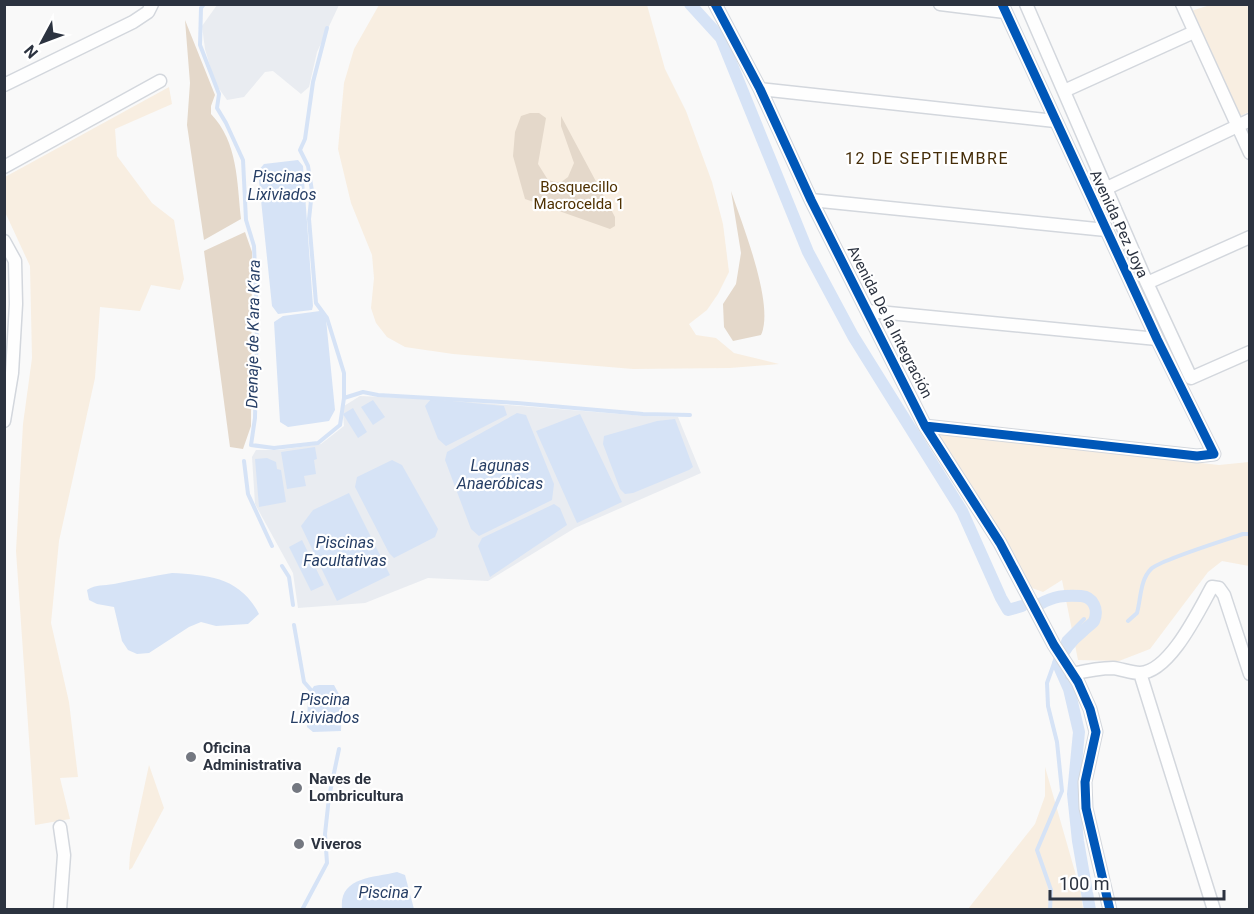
<svg xmlns="http://www.w3.org/2000/svg" width="1254" height="914" viewBox="0 0 1254 914" font-family="Roboto,sans-serif">
<rect width="100%" height="100%" fill="#f9f9f9"/>
<path fill="#e9ecf1" d="M 217,5 L 339,5 L 317,52 L 309,87 L 301,94 L 273,71 L 265,72 L 244,97 L 227,100 L 215,83 L 205,49 L 202,26 Z
M 360,396 L 431,399 L 645,416 L 678,417 L 701,473 L 575,528 L 488,581 L 428,578 L 365,603 L 298,608 L 293,573 L 255,504 L 252,457 L 256,450 L 279,450 L 321,444 L 344,426 L 343,413 L 344,406 Z"/>
<path fill="#f8eee1" d="M 379,5 L 647,5 L 665,69 L 686,111 L 712,182 L 723,224 L 729,272 L 718,294 L 707,310 L 689,324 L 696,335 L 716,338 L 734,353 L 779,364 L 730,368 L 633,369 L 453,354 L 405,347 L 387,337 L 376,323 L 371,308 L 374,278 L 372,255 L 351,203 L 338,149 L 344,83 L 354,49 Z
M 1210,5 L 1249,5 L 1249,112 L 1238,117 L 1191,11 Z
M 169,87 L 172,104 L 115,129 L 117,156 L 152,203 L 174,220 L 184,279 L 180,290 L 151,285 L 140,311 L 100,307 L 95,378 L 59,541 L 51,623 L 69,702 L 78,777 L 60,778 L 70,819 L 35,825 L 16,551 L 23,424 L 32,358 L 30,266 L 5,212 L 5,177 Z
M 935,434 L 1219,465 L 1249,462 L 1249,566 L 1222,561 L 1208,572 L 1150,649 L 1119,661 L 1078,660 L 1062,580 L 1043,592 L 1032,588 L 1000,532 Z
M 149,765 L 164,808 L 132,868 L 129,870 L 130,853 Z
M 1045,767 L 1081,893 L 1083,909 L 968,909 L 1035,824 L 1045,796 Z"/>
<path fill="#e4d8ca" d="M 185,20 L 215,95 L 211,106 L 211,114 C 238,142 237,182 241,219 L 204,240 L 187,125 L 190,83 Z
M 530,113 L 539,113 L 546,118 L 538,164 L 548,180 L 560,183 L 568,177 L 574,163 L 561,126 L 561,116 L 615,217 L 615,226 L 610,229 L 525,199 L 513,156 L 515,132 L 521,116 Z
M 731,191 C 742,224 775,305 761,335 L 733,341 L 724,327 L 723,304 L 736,284 L 741,253 Z
M 245,232 L 252,252 L 251,426 L 243,449 L 230,447 L 204,251 Z"/>
<path fill="#d6e3f6" d="M 298,160 L 303,166 L 313,306 L 312,310 L 278,314 L 272,306 L 258,171 L 264,164 Z
M 320,311 L 326,319 L 335,410 L 329,421 L 288,427 L 280,422 L 274,322 L 283,316 Z
M 431,399 L 504,406 L 507,415 L 446,446 L 438,439 L 425,406 Z
M 373,400 L 385,417 L 373,425 L 361,407 Z
M 353,408 L 367,432 L 358,438 L 343,414 Z
M 517,413 L 526,415 L 554,484 L 552,500 L 479,536 L 471,529 L 445,460 L 447,452 Z
M 580,414 L 622,502 L 577,523 L 536,431 Z
M 675,419 L 693,467 L 689,470 L 633,493 L 625,494 L 620,489 L 603,444 L 604,436 L 657,421 Z
M 315,447 L 317,459 L 314,460 L 316,474 L 304,476 L 306,486 L 287,489 L 281,452 Z
M 267,458 L 276,462 L 277,469 L 281,470 L 286,502 L 259,507 L 255,459 Z
M 392,460 L 402,465 L 438,529 L 435,537 L 394,558 L 389,553 L 355,487 L 357,477 Z
M 349,493 L 390,575 L 337,601 L 301,526 L 313,510 Z
M 554,504 L 560,508 L 567,525 L 490,577 L 478,546 L 482,538 Z
M 302,540 L 324,585 L 311,591 L 289,547 Z
M 172,573 C 208,575 240,577 259,614 L 248,624 L 216,626 L 201,622 L 189,627 L 149,653 L 137,654 L 128,650 L 122,641 L 114,607 L 97,604 L 89,600 L 87,590 C 97,584 103,586 114,584 C 134,580 152,576 172,573 Z
M 319,685 L 334,685 L 340,696 L 342,705 L 341,731 L 313,732 L 307,727 L 308,695 L 314,686 Z
M 397,872 L 405,875 L 414,909 L 342,909 C 339,877 372,878 397,872 Z"/>
<g fill="none" stroke-linecap="round" stroke-linejoin="round">
<path stroke="#d6e3f6" stroke-width="4" d="M 204,4 L 201,8 L 200,45 L 219,94 L 217,108 L 226,123 L 243,160 L 246,220 L 254,246 L 257,315 L 255,418 L 251,445 L 274,448 L 318,443 L 340,425 L 344,398 L 363,392 L 378,395 L 517,403 L 643,414 L 690,415
M 327,28 L 313,82 L 305,139 L 300,150 L 308,166 L 312,191 L 309,219 L 316,303 L 327,318 L 344,373 L 344,398
M 244,461 L 248,494 L 272,546
M 282,566 L 289,577 L 293,605
M 1128,621 L 1137,613 C 1141,598 1140,580 1151,569 C 1160,560 1226,540 1243,534 L 1250,534
M 294,625 L 304,682 L 311,690
M 1060,648 L 1064,639 L 1084,619
M 302,910 L 327,863 L 325,834 L 329,797 L 339,749
M 1050,910 L 1051,890 L 1037,850 L 1062,791 L 1057,742 L 1048,706 L 1047,683 L 1057,655"/>
<path stroke="#d6e3f6" stroke-width="12" d="M 690,4 L 721,38 L 808,252 L 853,336 L 962,511 L 1001,598 L 1008,610 L 1022,606
M 1040,604 C 1054,596 1064,595 1081,596 C 1093,597 1099,609 1094,621 C 1092,624 1087,627 1084,630 C 1073,639 1062,651 1058,664 L 1069,689 L 1079,732 L 1073,794 L 1078,841 L 1090,910"/>
<g stroke="#d3d7dd" stroke-width="15">
<path id="minor" d="M 715,4 L 760,89 L 811,200 L 925,426 L 1000,543 L 1054,645 L 1078,682 L 1090,709 L 1096,732 L 1085,782 L 1086,808 L 1110,910
M 940,4 L 1005,12
M 1026,4 L 1147,283 L 1191,378 L 1250,352
M 1182,4 L 1250,153
M 4,85 L 133,22 L 148,12 L 152,4
M 760,89 L 1055,121
M 1064,91 L 1194,32
M 4,167 L 160,81
M 1107,188 L 1250,120
M 811,200 L 1106,230
M 4,241 L 15,261 L 16,304 L 12,373 L 4,421
M 1147,283 L 1250,237
M 868,311 L 1157,339
M 925,426 L 1197,456 L 1214,454 L 1157,339 L 1002,4
M 1140,673 L 1214,910
M 1072,674 C 1085,671 1099,668 1113,668 C 1122,669 1131,673 1140,673 C 1170,672 1199,610 1212,587 L 1219,588 L 1224,595 L 1250,674
M 60,910 L 64,855 L 60,827"/>
</g>
<use href="#minor" stroke="#fefefe" stroke-width="12"/>
<g stroke="#fff" stroke-width="13">
<path id="cycleway" d="M 715,4 L 760,89 L 811,200 L 925,426 L 1000,543 L 1054,645 L 1078,682 L 1090,709 L 1096,732 L 1085,782 L 1086,808 L 1110,910
M 925,426 L 1197,456 L 1214,454 L 1157,339 L 1002,4"/>
</g>
<use href="#cycleway" stroke="#0057b8" stroke-width="9"/>
</g>
<g fill="#747881" stroke="#fff" stroke-width="2">
<circle cx="191" cy="757" r="6"/>
<circle cx="297" cy="788" r="6"/>
<circle cx="299" cy="844" r="6"/>
</g>
<g text-anchor="middle" dominant-baseline="central" stroke-width="4.5" stroke-linejoin="round" paint-order="stroke">
<g font-size="15" fill="#4e3000" stroke="#fff">
<text x="579" y="187">Bosquecillo<tspan x="579" dy="17">Macrocelda 1</tspan></text>
</g>
<g font-size="15" fill="#2c3340" stroke="#fff">
<text transform="translate(1119 224) rotate(65)">Avenida Pez Joya</text>
<text transform="translate(890 322) rotate(63)">Avenida De la Integración</text>
</g>
<g font-size="15" font-weight="bold" fill="#2c3340" stroke="#fff" text-anchor="start">
<text x="203" y="748">Oficina<tspan x="203" dy="17">Administrativa</tspan></text>
<text x="309" y="779">Naves de<tspan x="309" dy="17">Lombricultura</tspan></text>
<text x="311" y="844">Viveros</text>
</g>
<g font-size="16" letter-spacing="1.5" fill="#452d09" stroke="#fff">
<text x="927" y="158">12 DE SEPTIEMBRE</text>
</g>
<g font-size="16" font-style="italic" fill="#263e65" stroke="#fff">
<text x="282" y="176">Piscinas<tspan x="282" dy="18">Lixiviados</tspan></text>
<text transform="translate(253 334) rotate(-89)">Drenaje de K'ara K'ara</text>
<text x="500" y="465">Lagunas<tspan x="500" dy="18">Anaeróbicas</tspan></text>
<text x="345" y="542">Piscinas<tspan x="345" dy="18">Facultativas</tspan></text>
<text x="325" y="699">Piscina<tspan x="325" dy="18">Lixiviados</tspan></text>
<text x="390" y="892">Piscina 7</text>
</g>
</g>
<rect width="1254" height="914" fill="none" stroke="#2c3340" stroke-width="12"/>
<g transform="translate(42 42) rotate(229)" stroke="#ffffff" stroke-width="4.5" paint-order="stroke">
<path d="M0-4.5L10 22L0 15L-10 22Z" fill="#2c3340"/>
<text y="-9" font-size="16" font-weight="bold" text-anchor="middle" fill="#2c3340">N</text>
</g>
<path d="M1050 890v9h174v-9" fill="none" stroke="#2c3340" stroke-width="3"/>
<text x="1059" y="890" font-size="18" fill="#2c3340" stroke="#ffffff" stroke-width="4.5" paint-order="stroke">100 m</text>
</svg>
